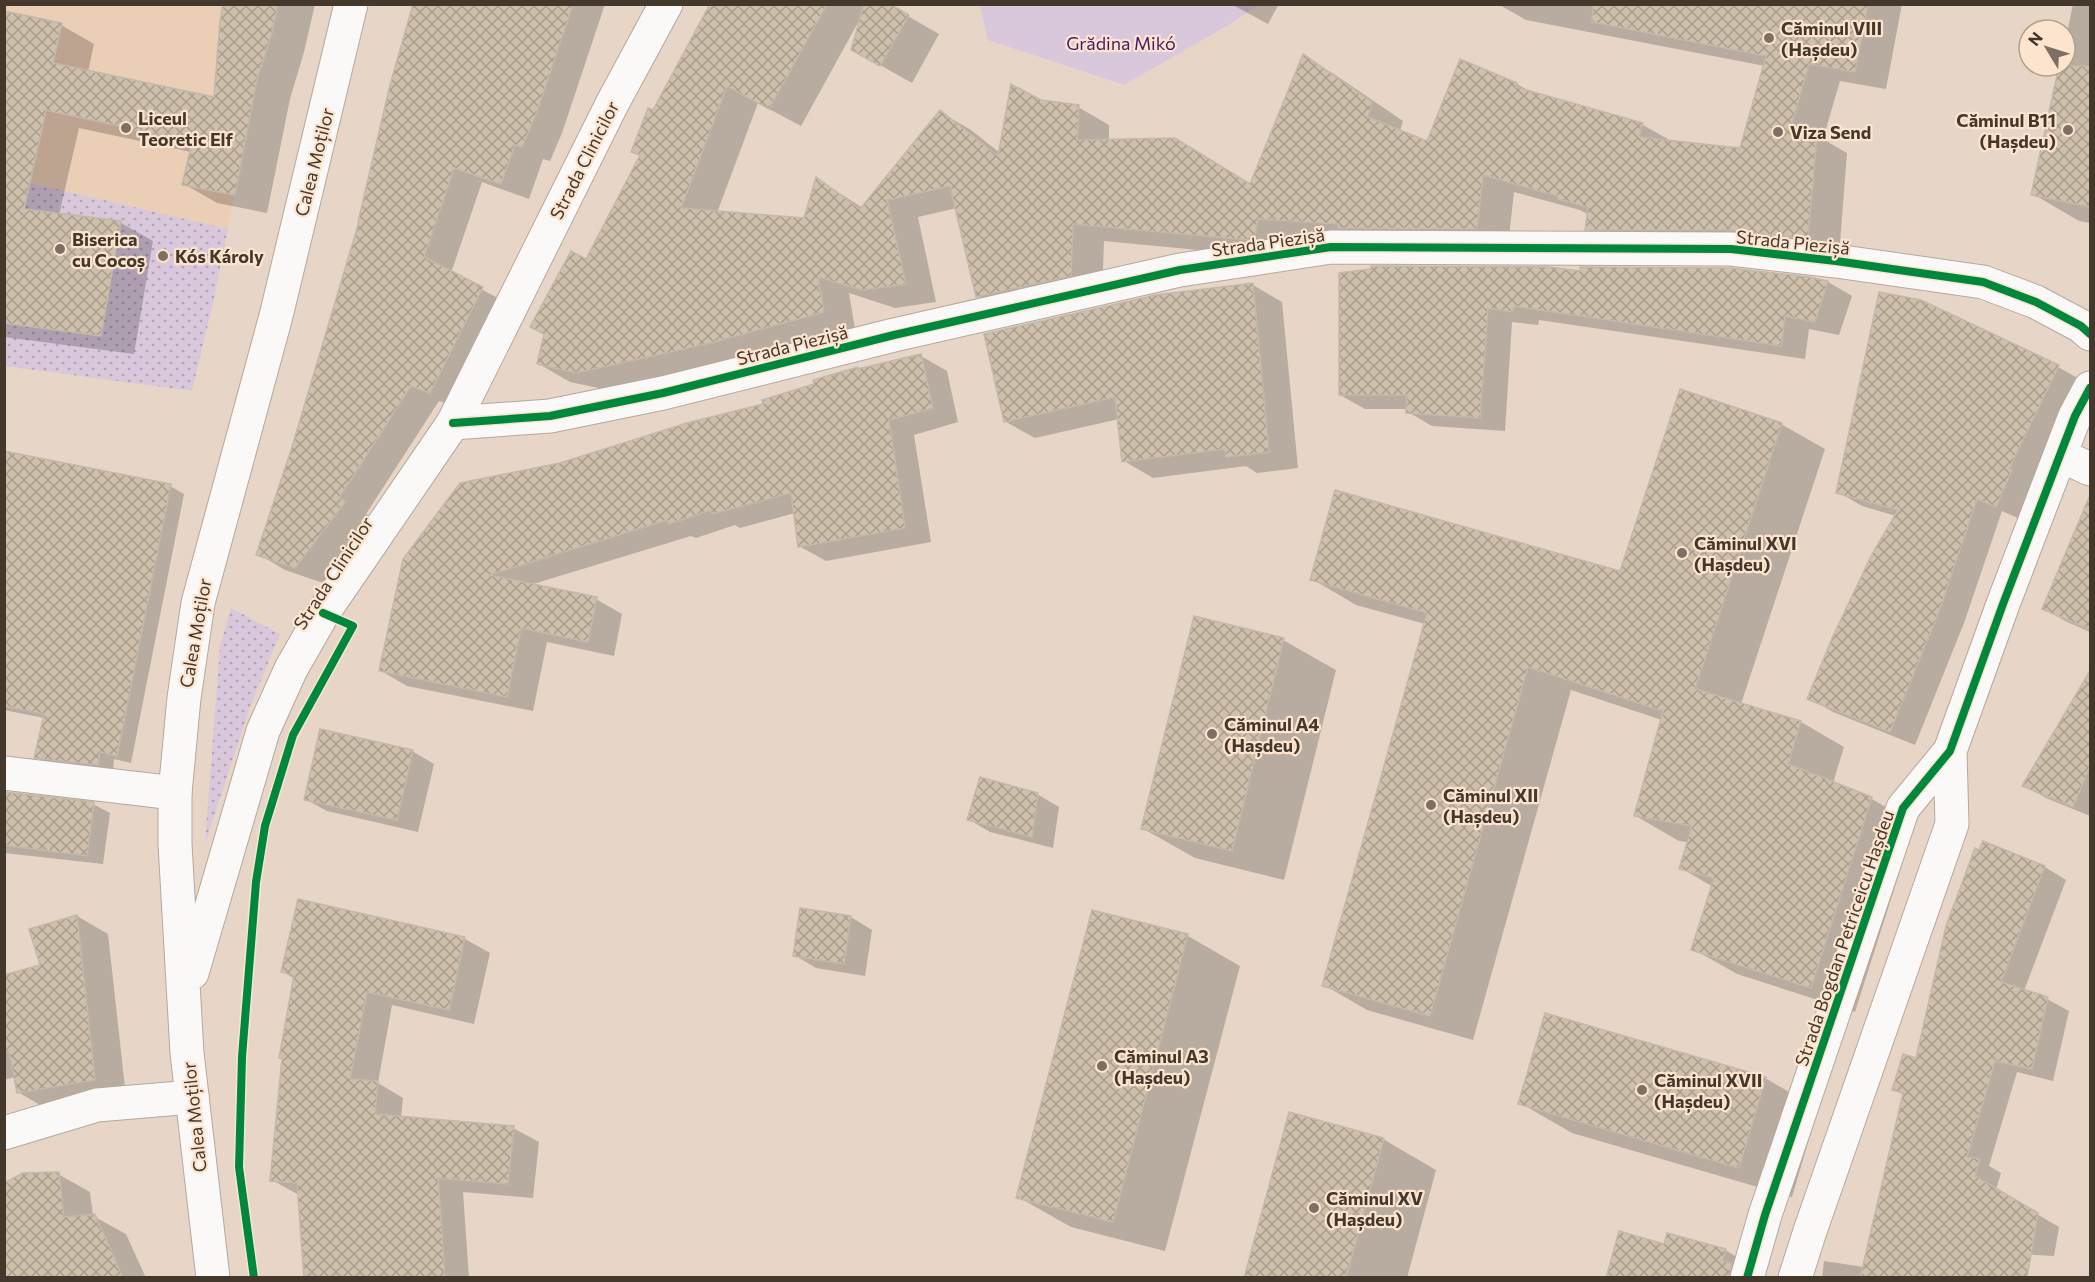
<svg xmlns="http://www.w3.org/2000/svg" width="2095" height="1282" viewBox="0 0 2095 1282" font-family="Commissioner,sans-serif">
<defs>
<pattern id="grass-dots" width="8" height="8" patternUnits="userSpaceOnUse" patternTransform="scale(1.5)"><rect width="8" height="8" fill="#d9c7dc"/><path d="M2 2h.1M6 6h.1" fill="none" stroke="#b2a3b3" stroke-width="1.8" stroke-linecap="round"/></pattern>
<pattern id="building-cross-hatch" width="8" height="8" patternUnits="userSpaceOnUse" patternTransform="scale(1.5)"><rect width="8" height="8" fill="#cfc0ac"/><path d="M0 0l8 8M0 8l8-8" fill="none" stroke="#aa9d8c"/></pattern>
</defs>
<rect width="100%" height="100%" fill="#e7d6c7"/>
<path fill="#ebceb6" d="M 5,5 L 278,5 L 272,33 L 257,80 L 228,229 L 5,177 Z"/>
<path fill="url(#grass-dots)" d="M 5,177 L 228,229 L 213,303 L 192,391 L 5,366 Z
M 231,608 L 280,634 L 250,707 L 205,844 L 220,646 Z"/>
<path fill="#d9c7dc" d="M 980,5 L 980,4 L 1258,5 L 1232,23 L 1124,85 L 988,40 Z"/>
<path fill="#0003" d="M 225,4 L 315,4 L 304,52 L 290,99 L 267,213 L 217,203 L 184,184 L 191,152 L 79,128 L 59,215 L 121,223 L 153,241 L 134,354 L 4,337 L 4,12 L 61,25 L 94,44 L 88,72 L 215,99 Z
M 415,4 L 605,4 L 562,133 L 550,161 L 543,159 L 529,199 L 482,182 L 451,273 L 509,304 L 458,407 L 439,401 L 366,514 L 373,517 L 323,583 L 285,570 L 258,554 L 293,451 L 361,222 Z
M 712,4 L 887,4 L 939,34 L 912,83 L 853,50 L 860,19 L 801,126 L 758,103 L 717,213 L 805,220 L 817,179 L 863,208 L 940,112 L 971,130 L 1000,153 L 1041,102 L 1078,107 L 1109,125 L 1109,141 L 1251,185 L 1303,57 L 1334,74 L 1403,121 L 1400,131 L 1428,143 L 1517,84 L 1534,94 L 1643,125 L 1673,142 L 1741,150 L 1765,66 L 1526,20 L 1498,4 L 1902,4 L 1886,89 L 1840,81 L 1823,139 L 1847,153 L 1839,256 L 1618,247 L 1587,229 L 1589,215 L 1580,210 L 1514,192 L 1508,246 L 1289,236 L 1285,257 L 1282,258 L 1104,241 L 1102,293 L 1008,314 L 977,296 L 957,208 L 918,217 L 936,302 L 895,308 L 849,293 L 855,329 L 608,390 L 570,382 L 539,364 L 586,261 L 641,156 L 633,151 Z
M 1231,4 L 1279,4 L 1268,24 Z
M 2073,4 L 2090,4 L 2090,223 L 2079,221 L 2033,194 L 2060,66 L 2065,66 L 2065,43 Z
M 1581,273 L 1809,278 L 1828,282 L 1852,296 L 1839,335 L 1809,329 L 1805,359 L 1539,320 L 1538,325 L 1512,322 L 1505,431 L 1432,426 L 1408,412 L 1408,409 L 1365,409 L 1340,395 L 1340,274 Z
M 1253,285 L 1282,302 L 1298,468 L 1257,473 L 1246,466 L 1153,478 L 1124,461 L 1119,419 L 1035,438 L 1006,422 Z
M 1921,302 L 2058,367 L 2083,381 L 2020,519 L 2002,511 L 1964,623 L 1915,745 L 1833,712 L 1809,698 L 1896,516 L 1862,506 L 1838,492 Z
M 921,356 L 947,371 L 958,422 L 914,435 L 931,542 L 826,561 L 799,546 L 795,513 L 740,528 L 735,525 L 696,538 L 691,536 L 530,585 L 596,599 L 622,614 L 614,656 L 547,642 L 533,711 L 407,686 L 381,671 L 560,464 L 765,405 L 858,368 L 860,370 Z
M 1781,424 L 1825,449 L 1741,704 L 1801,722 L 1844,747 L 1833,783 L 1872,799 L 1915,824 L 1855,1012 L 1737,974 L 1693,949 L 1713,887 L 1681,868 L 1688,842 L 1679,841 L 1636,816 L 1662,720 L 1571,690 L 1473,1040 L 1367,1010 L 1324,985 L 1425,624 L 1356,605 L 1312,579 L 1621,573 Z
M 4,452 L 170,486 L 184,494 L 131,763 L 114,759 L 113,772 L 50,765 L 36,757 L 44,718 L 4,710 Z
M 2090,538 L 2090,632 L 2065,621 L 2044,609 Z
M 1283,640 L 1336,670 L 1284,880 L 1195,858 L 1142,828 Z
M 2090,672 L 2090,816 L 2046,798 L 2024,785 Z
M 412,751 L 434,764 L 418,832 L 327,811 L 305,799 Z
M 4,793 L 93,804 L 110,813 L 103,864 L 4,853 Z
M 1037,794 L 1059,807 L 1053,848 L 990,832 L 968,819 Z
M 1983,843 L 2045,867 L 2066,880 L 2024,991 L 2047,999 L 2069,1011 L 2053,1081 L 2017,1072 L 1989,1166 L 2001,1173 L 1996,1190 L 2059,1227 L 2054,1256 L 2022,1254 L 2019,1278 L 1822,1278 L 1824,1261 L 1864,1267 L 1904,1095 L 1894,1090 L 1918,1060 Z
M 299,901 L 465,939 L 490,953 L 474,1024 L 392,1005 L 378,1083 L 403,1098 L 401,1118 L 513,1128 L 539,1142 L 533,1198 L 463,1192 L 469,1278 L 305,1278 L 299,1195 L 272,1180 L 295,979 L 283,972 Z
M 802,909 L 851,917 L 872,930 L 865,976 L 816,968 L 794,955 Z
M 77,916 L 108,934 L 126,1097 L 50,1111 L 18,1092 L 15,1077 L 4,1080 L 4,977 L 42,966 Z
M 1188,936 L 1240,966 L 1165,1251 L 1071,1227 L 1018,1197 Z
M 1765,1078 L 1818,1109 L 1792,1197 L 1572,1133 L 1520,1103 Z
M 1383,1139 L 1436,1170 L 1407,1278 L 1246,1278 Z
M 58,1174 L 90,1192 L 93,1216 L 126,1234 L 146,1278 L 4,1278 Z
M 1665,1246 L 1725,1250 L 1747,1263 L 1742,1278 L 1607,1278 Z"/>
<path fill="url(#building-cross-hatch)" stroke="#c3b8ac" stroke-width="1.5" d="M 223,4 L 278,4 L 272,33 L 257,79 L 235,195 L 182,185 L 192,142 L 46,110 L 24,209 L 121,221 L 101,336 L 4,323 L 4,11 L 62,23 L 53,63 L 214,97 L 220,21 Z
M 413,4 L 573,4 L 535,117 L 522,147 L 515,145 L 501,184 L 454,168 L 424,257 L 483,287 L 430,393 L 411,386 L 339,498 L 346,501 L 295,568 L 256,555 L 291,450 L 359,222 L 358,222 L 390,85 Z
M 710,4 L 827,4 L 769,109 L 727,86 L 681,208 L 804,218 L 816,177 L 860,209 L 940,110 L 998,156 L 1011,84 L 1041,100 L 1079,105 L 1077,140 L 1175,138 L 1250,184 L 1303,54 L 1372,102 L 1368,117 L 1427,141 L 1460,59 L 1517,83 L 1516,87 L 1643,123 L 1639,137 L 1740,148 L 1766,56 L 1592,22 L 1593,4 L 1868,4 L 1855,72 L 1809,64 L 1791,127 L 1817,134 L 1808,239 L 1731,230 L 1585,230 L 1588,207 L 1558,199 L 1558,196 L 1483,175 L 1477,229 L 1338,228 L 1338,224 L 1258,219 L 1254,240 L 1250,240 L 1073,224 L 1071,276 L 976,297 L 950,186 L 887,200 L 906,284 L 862,290 L 818,277 L 824,312 L 710,343 L 576,373 L 537,364 L 544,334 L 530,327 L 571,251 L 586,259 L 640,155 L 631,152 L 648,108 L 653,110 Z
M 864,4 L 890,4 L 909,15 L 880,66 L 851,50 Z
M 2059,66 L 2091,66 L 2091,207 L 2031,195 Z
M 1371,266 L 1549,267 L 1580,271 L 1580,267 L 1730,268 L 1809,277 L 1828,281 L 1815,322 L 1785,316 L 1781,346 L 1514,306 L 1513,312 L 1488,308 L 1480,418 L 1406,413 L 1407,395 L 1339,395 L 1339,273 L 1371,269 Z
M 1253,283 L 1269,452 L 1226,457 L 1225,449 L 1122,462 L 1115,397 L 1004,422 L 984,334 L 1156,295 Z
M 1879,292 L 1921,300 L 2059,365 L 2009,469 L 2012,470 L 1996,507 L 1977,499 L 1940,609 L 1890,732 L 1807,699 L 1833,636 L 1872,554 L 1898,510 L 1836,493 Z
M 921,354 L 933,408 L 889,420 L 905,528 L 798,547 L 791,493 L 712,514 L 711,510 L 669,524 L 667,520 L 489,575 L 597,597 L 588,642 L 521,628 L 507,697 L 379,671 L 403,559 L 460,483 L 560,463 L 687,423 L 763,404 L 762,400 L 814,384 L 813,380 L 858,367 L 858,369 Z
M 1680,389 L 1782,423 L 1695,689 L 1801,721 L 1788,764 L 1872,797 L 1811,988 L 1691,950 L 1714,878 L 1679,869 L 1692,826 L 1634,816 L 1663,711 L 1528,667 L 1430,1016 L 1322,986 L 1427,613 L 1310,580 L 1335,490 L 1620,571 Z
M 4,451 L 171,484 L 117,756 L 100,752 L 98,765 L 34,758 L 44,714 L 4,706 Z
M 2090,495 L 2091,495 L 2091,630 L 2042,609 Z
M 1194,616 L 1284,638 L 1232,851 L 1141,829 Z
M 2091,669 L 2091,764 L 2073,807 L 2022,786 Z
M 320,729 L 413,750 L 397,820 L 304,800 Z
M 980,777 L 1038,793 L 1032,837 L 967,820 Z
M 4,792 L 94,802 L 87,856 L 4,845 Z
M 1983,841 L 2045,866 L 2001,982 L 2048,997 L 2032,1069 L 1995,1061 L 1967,1157 L 1980,1159 L 1975,1176 L 2038,1213 L 2027,1278 L 1860,1278 L 1903,1093 L 1892,1090 L 1903,1054 L 1916,1058 L 1946,926 L 1975,848 L 1979,850 Z
M 298,899 L 465,937 L 449,1010 L 367,992 L 350,1079 L 378,1081 L 375,1114 L 514,1126 L 508,1184 L 438,1178 L 445,1278 L 304,1278 L 297,1183 L 270,1181 L 282,1058 L 279,1058 L 294,975 L 281,972 Z
M 800,908 L 851,916 L 844,964 L 793,956 Z
M 1092,910 L 1188,934 L 1113,1222 L 1016,1198 Z
M 77,915 L 95,1080 L 17,1093 L 9,1051 L 4,1052 L 4,975 L 40,965 L 29,929 Z
M 1545,1013 L 1766,1077 L 1739,1168 L 1518,1104 Z
M 1289,1112 L 1384,1138 L 1346,1278 L 1244,1278 Z
M 59,1172 L 64,1217 L 95,1214 L 123,1278 L 4,1278 L 4,1183 L 23,1173 Z
M 1619,1231 L 1664,1244 L 1667,1233 L 1726,1249 L 1722,1261 L 1732,1263 L 1729,1278 L 1606,1278 Z"/>
<g fill="none" stroke-linecap="round" stroke-linejoin="round">
<g stroke="#b5a89c" stroke-width="35">
<path id="minor" d="M 453,423 L 550,416 L 663,393 L 894,335 L 1180,270 L 1331,247 L 1731,249 L 1836,261 L 1983,282 L 2036,302 L 2081,326 L 2090,334
M 2060,455 L 2090,469
M 4,773 L 175,793
M 4,1133 L 97,1105 L 192,1097
M 1747,1278 L 1765,1215 L 1903,808 L 1950,751 L 2003,604 L 2060,455 L 2075,416 L 2090,388
M 1795,1278 L 1810,1231 L 1952,824 L 1950,751"/>
</g>
<g stroke="#b5a89c" stroke-width="35">
<path id="major" d="M 192,973 L 263,731 L 291,669 L 323,613 L 453,423 L 612,104 L 666,4
M 213,1278 L 187,1053 L 175,844 L 175,793 L 184,698 L 198,603 L 276,316 L 351,4"/>
</g>
<use href="#minor" stroke="#fbf9f7" stroke-width="33"/>
<use href="#major" stroke="#fbf9f7" stroke-width="33"/>
<g stroke="#fde4ce" stroke-width="11">
<path id="cycleway" d="M 453,423 L 550,416 L 663,393 L 894,335 L 1180,270 L 1331,247 L 1731,249 L 1836,261 L 1983,282 L 2036,302 L 2081,326 L 2090,334
M 254,1278 L 239,1167 L 242,1057 L 256,882 L 265,826 L 293,735 L 353,626 L 323,613
M 1747,1278 L 1765,1215 L 1903,808 L 1950,751 L 2003,604 L 2060,455 L 2075,416 L 2090,388"/>
</g>
<use href="#cycleway" stroke="#00873e" stroke-width="8"/>
</g>
<g fill="#7d6f63" stroke="#fde4ce" stroke-width="2">
<circle cx="1769" cy="38" r="6"/>
<circle cx="126" cy="128" r="6"/>
<circle cx="2068" cy="130" r="6"/>
<circle cx="1778" cy="132" r="6"/>
<circle cx="60" cy="249" r="6"/>
<circle cx="163" cy="256" r="6"/>
<circle cx="1682" cy="553" r="6"/>
<circle cx="1212" cy="734" r="6"/>
<circle cx="1431" cy="805" r="6"/>
<circle cx="1102" cy="1066" r="6"/>
<circle cx="1642" cy="1090" r="6"/>
<circle cx="1314" cy="1208" r="6"/>
</g>
<g text-anchor="middle" dominant-baseline="central" stroke-width="4.5" stroke-linejoin="round" paint-order="stroke">
<g font-size="18" font-weight="bold" fill="#44382d" stroke="#fde4ce" text-anchor="start">
<text x="1781" y="28">Căminul VIII<tspan x="1781" dy="21">(Hașdeu)</tspan></text>
<text x="138" y="118">Liceul<tspan x="138" dy="21">Teoretic Elf</tspan></text>
<text x="2056" y="120" text-anchor="end">Căminul B11<tspan x="2056" dy="21">(Hașdeu)</tspan></text>
<text x="1790" y="132">Viza Send</text>
<text x="72" y="239">Biserica<tspan x="72" dy="21">cu Cocoș</tspan></text>
<text x="175" y="256">Kós Károly</text>
<text x="1694" y="543">Căminul XVI<tspan x="1694" dy="21">(Hașdeu)</tspan></text>
<text x="1224" y="724">Căminul A4<tspan x="1224" dy="21">(Hașdeu)</tspan></text>
<text x="1443" y="795">Căminul XII<tspan x="1443" dy="21">(Hașdeu)</tspan></text>
<text x="1114" y="1056">Căminul A3<tspan x="1114" dy="21">(Hașdeu)</tspan></text>
<text x="1654" y="1080">Căminul XVII<tspan x="1654" dy="21">(Hașdeu)</tspan></text>
<text x="1326" y="1198">Căminul XV<tspan x="1326" dy="21">(Hașdeu)</tspan></text>
</g>
<g font-size="18" fill="#421a68" stroke="#fde4ce">
<text x="1121" y="43">Grădina Mikó</text>
</g>
<g font-size="18" fill="#44382d" stroke="#fde4ce">
<text transform="translate(584 160) rotate(-63)">Strada Clinicilor</text>
<text transform="translate(314 162) rotate(-76)">Calea Moților</text>
<text transform="translate(1268 242) rotate(-8)">Strada Piezișă</text>
<text transform="translate(1793 242) rotate(6)">Strada Piezișă</text>
<text transform="translate(792 345) rotate(-14)">Strada Piezișă</text>
<text transform="translate(333 573) rotate(-57)">Strada Clinicilor</text>
<text transform="translate(195 633) rotate(-80)">Calea Moților</text>
<text transform="translate(1844 938) rotate(-71)">Strada Bogdan Petriceicu Hașdeu</text>
<text transform="translate(194 1117) rotate(-96)">Calea Moților</text>
</g>
</g>
<rect width="2095" height="1282" fill="none" stroke="#44382d" stroke-width="12"/>
<g transform="translate(2047 48) rotate(308)"><circle r="28" fill="#fde4ce" stroke="#b39f8e" stroke-width="1.5"/>
<path d="M0-4.5L10 22L0 15L-10 22Z" fill="#7d6f63"/>
<text y="-9" font-size="16" font-weight="bold" text-anchor="middle" fill="#44382d">N</text>
</g>
</svg>
